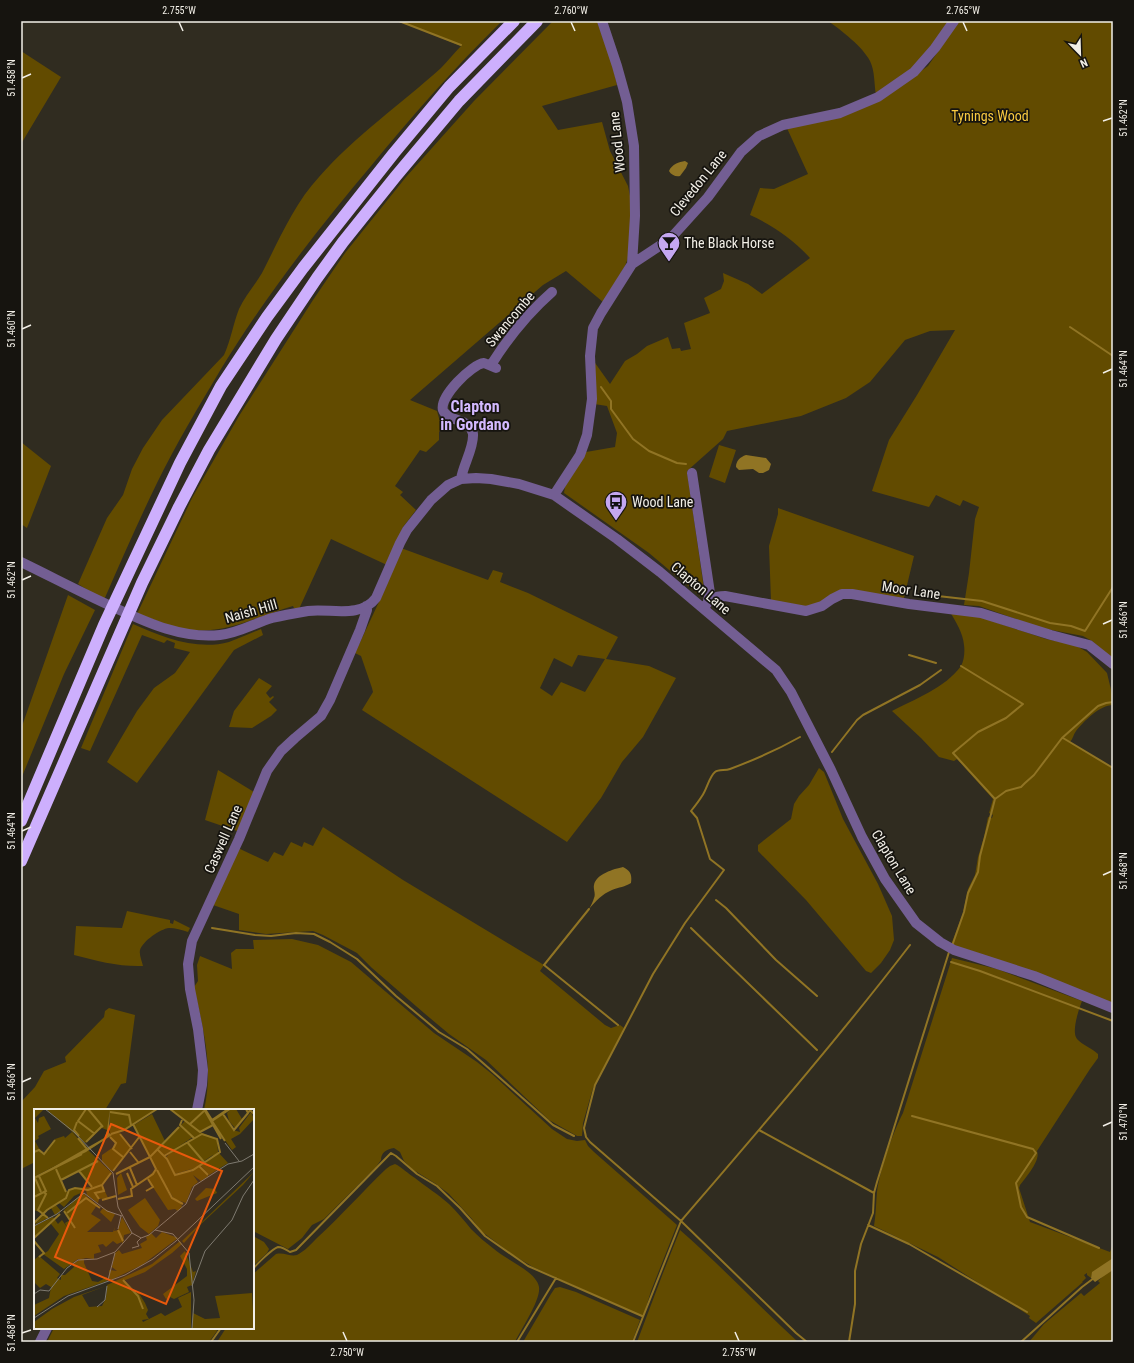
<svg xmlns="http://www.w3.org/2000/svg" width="1134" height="1363" viewBox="0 0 1134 1363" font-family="'Roboto Condensed',sans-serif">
<rect width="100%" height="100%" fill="#302c20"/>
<path fill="#624b00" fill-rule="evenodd" d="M 399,21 L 502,21 C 455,67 412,116 371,166 C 317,230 265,297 221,369 C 199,406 176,444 157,483 C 138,522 121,561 104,600 L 78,584 L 107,518 L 123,495 L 132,469 L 143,448 L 162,420 L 224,355 C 231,340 233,324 239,309 C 245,296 255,285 262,273 C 279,240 294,204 319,177 C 355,136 401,104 441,68 C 448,61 454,53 461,46 Z
M 553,21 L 597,21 L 613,67 L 617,85 L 542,106 L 558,130 L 602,122 L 610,151 L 628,186 L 630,196 L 630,248 L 628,258 L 625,266 L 603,302 L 566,271 L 543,285 L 410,400 L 437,411 L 439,418 L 445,424 L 439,432 L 439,440 L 426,452 L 420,450 L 395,486 L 403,492 L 400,495 L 416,510 L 403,527 L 387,565 L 331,539 L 299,609 L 294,608 L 293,606 C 260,616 226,634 191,630 C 172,628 155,619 137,614 L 192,498 L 239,416 L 313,300 L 345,253 L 406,177 L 474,101 Z
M 828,21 L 951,21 L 914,67 L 876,95 C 874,84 875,71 870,61 C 863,47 841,30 828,21 Z
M 959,21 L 1113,21 L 1113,659 L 1092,641 L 1083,636 L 1041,628 L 979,606 L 964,605 L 969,573 L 975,519 L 979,507 L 963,500 L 960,506 L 936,495 L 929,507 L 872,491 L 889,440 L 917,395 L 955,330 L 930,331 L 905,340 L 870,382 L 846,398 L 801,416 L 727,431 L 723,439 L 687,471 L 705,596 L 700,596 L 649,553 L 564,493 L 565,487 L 586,452 L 615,447 L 617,433 L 607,406 L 594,404 L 593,360 L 610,384 L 625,361 L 637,354 L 647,346 L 668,337 L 672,349 L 680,348 L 681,351 L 691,349 L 684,323 L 710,313 L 704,298 L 721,289 L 724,281 L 723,273 L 748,284 L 762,294 L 810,258 C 793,239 772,225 750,215 L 760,188 L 774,189 L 808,174 L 786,126 L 880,100 L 928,66 Z
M 21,51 L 61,77 L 21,144 Z
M 21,442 L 51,466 L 27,528 L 21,524 Z
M 719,445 L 736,450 L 725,483 L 709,477 Z
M 778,508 L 914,556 L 903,602 L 850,590 L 811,607 L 771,601 L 769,546 L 778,514 Z
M 401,548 L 488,580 L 493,570 L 503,573 L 500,582 L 528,593 L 618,637 L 606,659 L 649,666 L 676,678 L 643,737 L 622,762 L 601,798 L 567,842 L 362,710 L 373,692 L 372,688 L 361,656 L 355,653 L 385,589 ZM 578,655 L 605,659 L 585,692 L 561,682 L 552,696 L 540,688 L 554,658 L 572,667 Z
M 68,595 L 95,610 L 64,674 L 21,779 L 21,729 Z
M 950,612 L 977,616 L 1046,639 L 1075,645 L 1087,652 L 1107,673 L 1113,698 L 1113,705 C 1100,705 1084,721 1076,731 C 1073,735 1073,739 1070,742 L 1113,768 L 1113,1003 L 951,945 L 963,913 L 968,889 L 975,875 L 978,857 L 984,837 L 988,817 L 992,818 L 993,815 L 989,813 L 993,799 L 957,759 L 954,761 L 939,757 L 921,738 L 892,711 C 915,699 945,688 961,666 C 964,661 965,652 964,645 C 963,633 956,622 950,612 Z
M 133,624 C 162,637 197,651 229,642 C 240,638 251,633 261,629 L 263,635 L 234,650 L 137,783 L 107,762 L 137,711 L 154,688 L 175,673 L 190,652 L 174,648 L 175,643 L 167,640 L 164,643 L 142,635 L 90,751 L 81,748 Z
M 259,678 L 272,686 L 266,693 L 270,698 L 273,696 L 274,697 L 269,702 L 277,710 L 271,716 L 252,728 L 229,727 L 234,711 Z
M 819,768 L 824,772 L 843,819 L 878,884 L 892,916 L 894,940 L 890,950 L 881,963 L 871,973 L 866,971 L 806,900 L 758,851 L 758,845 L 791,819 L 794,804 L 799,796 L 809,785 Z
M 218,770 L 254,792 L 240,832 L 205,820 Z
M 323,827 L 403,880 L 544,965 L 540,971 L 605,1025 L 611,1028 L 620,1025 L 624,1028 L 593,1088 L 583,1123 L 582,1136 L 577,1136 L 549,1120 L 486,1060 L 449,1034 L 424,1013 L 372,968 L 357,953 L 323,935 L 313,931 L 266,934 L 239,930 L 239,914 L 213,905 L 238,848 L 268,862 L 274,852 L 283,856 L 291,842 L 302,847 L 304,842 L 313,846 Z
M 127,911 L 170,920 L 170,923 L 173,924 L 174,920 L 190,928 L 188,932 C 182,930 175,928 169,928 C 160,929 143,941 140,950 C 139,955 142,961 143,966 C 120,967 97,961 74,955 L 76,926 L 122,928 Z
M 292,939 L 318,945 L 351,962 L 434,1033 L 477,1062 L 492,1074 L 552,1129 L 567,1139 L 577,1141 L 585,1140 L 588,1146 L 594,1152 L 677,1225 L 651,1291 L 643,1317 L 533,1267 L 513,1255 L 481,1231 L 472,1219 L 449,1194 L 436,1184 L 412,1169 L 404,1161 L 400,1152 L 394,1148 C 387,1149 381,1152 381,1160 L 376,1167 L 324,1219 L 312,1225 L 302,1238 L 288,1249 L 253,1231 L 253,1110 L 204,1110 C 214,1066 203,1030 194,987 L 198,981 L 197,965 L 200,956 L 232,969 L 231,953 L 236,949 L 254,949 L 253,940 Z
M 952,958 L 997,969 L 1082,1001 C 1079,1009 1071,1032 1077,1039 C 1082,1045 1092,1048 1098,1054 L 1098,1058 L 1090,1069 L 1037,1151 C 1041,1160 1026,1177 1020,1185 L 1019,1188 L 1030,1222 L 1110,1252 L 1113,1244 L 1113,1258 L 1092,1274 L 1091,1278 L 1087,1275 L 1087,1273 L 1084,1275 L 1086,1278 L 1082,1282 L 1083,1282 L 1036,1323 L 1029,1318 L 1030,1316 L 938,1257 L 874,1226 C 876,1213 876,1204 877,1192 C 880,1170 893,1132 903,1113 Z
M 109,1008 L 135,1015 L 126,1083 L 121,1084 L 105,1110 L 35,1110 L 35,1162 L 21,1169 L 21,1102 L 35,1087 L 44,1071 L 66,1062 L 65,1057 L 104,1017 L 105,1011 Z
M 395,1164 C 402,1167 408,1174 415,1178 C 426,1187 438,1194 449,1204 C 457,1212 464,1220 471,1229 C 478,1236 486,1243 494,1249 C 505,1259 537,1272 539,1287 C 541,1300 521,1329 515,1342 L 217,1342 L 226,1328 L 253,1328 L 253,1274 L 276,1254 C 284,1252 290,1257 297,1255 C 305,1251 312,1243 318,1237 C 342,1215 363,1191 386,1169 L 390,1166 Z
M 680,1230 C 721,1266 758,1305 798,1342 L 637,1342 L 663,1273 Z
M 253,1236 L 264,1242 L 269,1249 L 267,1253 L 253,1266 Z
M 1113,1270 L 1113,1342 L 1029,1342 L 1044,1324 L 1081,1293 L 1084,1296 L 1100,1283 L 1098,1281 L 1105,1274 Z
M 560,1287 L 576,1292 L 640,1320 L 632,1342 L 523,1342 L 551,1294 L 555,1288 Z
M 54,1328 L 216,1328 L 217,1331 L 209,1342 L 47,1342 Z"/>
<path fill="#907424" d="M 685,161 L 688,163 L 686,168 L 680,176 C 676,177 671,175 669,171 C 672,164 679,162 685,161 Z
M 746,455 L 766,458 L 771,464 L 769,470 L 763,473 L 759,473 L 753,469 L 739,470 L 736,467 C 736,461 740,457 746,455 Z
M 623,867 C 631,871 632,875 631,883 C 625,887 619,887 612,890 C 602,894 596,901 589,909 C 591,905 593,902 594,898 C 596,894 593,889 594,885 C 596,874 614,869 623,867 Z
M 1113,1258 L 1113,1270 L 1095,1282 L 1091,1278 L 1092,1272 Z"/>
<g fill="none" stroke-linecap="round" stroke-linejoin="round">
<path stroke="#907424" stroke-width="2" d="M 399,21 L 461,45
M 1070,327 L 1113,356
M 601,387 L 611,401 L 611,409 L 633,439 L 649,451 L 677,463 L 686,464
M 929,595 L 982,601 L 1050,623 L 1071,626 L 1085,631 L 1113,587
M 909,655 L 936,663
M 961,666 L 1023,704 L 1006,718 L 978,732 L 953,753 L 995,799
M 1063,738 L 1113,768
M 832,752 L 857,720 L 863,715 L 920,685 L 941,670
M 716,900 L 726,908 L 776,960 L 817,996
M 589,909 L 544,965 L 618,1025
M 212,928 L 255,935 L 271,936 L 296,933 L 314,934 L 330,942 L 357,959 L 396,996 L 439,1032 L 467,1049 L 483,1063 L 553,1125 L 574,1136
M 691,928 L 817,1050
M 952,946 L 964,912 L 968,893 L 978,872 L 980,856 L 995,799 L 1006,791 L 1021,787 L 1025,783 L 1034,775 L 1062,738 L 1098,706 L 1106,703 L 1113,702
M 951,962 L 980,971 L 1113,1021
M 912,1116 L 1033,1149 L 1036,1153 L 1016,1183 L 1021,1207 L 1027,1217 L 1099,1248
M 759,1130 L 874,1193
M 868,1225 L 909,1244 L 1027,1312
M 253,1269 C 257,1264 272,1249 278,1247 C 282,1247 287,1250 290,1252 L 296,1250 L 391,1153 L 396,1156 L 417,1174 L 437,1186 L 460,1208 L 485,1236 L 528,1266 L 642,1316
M 211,1342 L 221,1328
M 517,1342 L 556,1278
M 633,1342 L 681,1221 L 590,1142 L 586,1137 L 584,1128 L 595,1085 L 653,974 L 685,923 L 724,870 L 710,859 L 697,818 L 691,811 C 695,806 699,801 702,796 C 707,789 709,777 715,772 C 719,769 725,771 730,769 C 754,760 777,750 800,737
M 807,1342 L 796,1333 L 681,1221 C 759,1130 837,1040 910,945
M 849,1342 L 855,1304 L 855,1271 L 861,1244 L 873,1213 L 874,1193 L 877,1182 L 949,952
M 1021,1342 L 1082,1287 L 1094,1278"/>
<path stroke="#735e93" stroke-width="10" d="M 602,21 L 617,66 L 627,102 L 634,146 L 635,216 L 632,264
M 491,365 C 508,338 528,313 552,292
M 692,473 L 710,593 L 708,601
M 461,479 C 463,465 474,448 473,434 C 471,418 447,422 443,410 C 439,397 472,364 484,363 L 496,368
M 554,495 L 580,455 L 587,435 L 592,399 L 590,356 L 593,328 L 601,313 L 632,264 L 670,239 L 708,197 L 741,152 L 759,136 L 783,125 L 840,113 L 878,97 L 914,72 L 935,48 L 954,21
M 21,562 C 52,577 82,593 113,607 C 148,623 182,639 220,635 C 239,633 255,623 272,618 C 284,615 296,613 308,611 C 330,608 360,619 376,598 L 400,543 L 407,530 L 431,500 L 448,485 L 461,479 L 476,478 L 491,479 L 519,484 L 554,495 L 617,539 L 660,572 L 776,670 L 791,692 L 831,770 L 862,837 L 885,879 L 916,923 L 940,942 L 954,950 L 1034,976 L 1113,1008
M 704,608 C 709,599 715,596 725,596 L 806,611 L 822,606 L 832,599 L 842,594 L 852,594 L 909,604 L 981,613 L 1051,635 L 1089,645 L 1113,664
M 197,1110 L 202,1085 L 203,1070 L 198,1029 L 190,989 L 188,964 L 192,941 L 239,839 L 267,771 L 281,751 L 295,738 L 321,716 L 330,700 L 360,630 L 367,610 L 366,606
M 40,1342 L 47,1328"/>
<path stroke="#cdaffd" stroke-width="12" d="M 21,821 L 104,625 L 180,463 L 221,386 L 267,317 L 303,268 L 394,153 L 449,87 L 514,21
M 21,861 L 142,583 L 179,507 L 209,450 L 276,339 L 317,278 L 343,242 L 396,176 L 459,101 L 537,21"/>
</g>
<path fill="none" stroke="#f2efe7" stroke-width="1.5" d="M 179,22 L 183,31M 571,22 L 575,31M 963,22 L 967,31M 22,78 L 31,74M 1103,121 L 1112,118M 22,329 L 31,325M 1103,373 L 1112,369M 22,580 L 31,576M 1103,624 L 1112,620M 22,831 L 31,827M 1103,875 L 1112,871M 22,1082 L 31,1078M 1103,1126 L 1112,1122M 343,1332 L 347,1341M 735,1332 L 739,1341M 22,1333 L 31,1330"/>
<defs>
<g id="bar-pin" transform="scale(1.15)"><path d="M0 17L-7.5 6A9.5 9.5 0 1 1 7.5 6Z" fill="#c4a7f1" stroke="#16140f"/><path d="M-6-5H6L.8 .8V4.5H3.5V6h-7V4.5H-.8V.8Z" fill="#111"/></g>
<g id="bus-pin" transform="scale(1.15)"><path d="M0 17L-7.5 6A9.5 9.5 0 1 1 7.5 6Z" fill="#c4a7f1" stroke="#16140f"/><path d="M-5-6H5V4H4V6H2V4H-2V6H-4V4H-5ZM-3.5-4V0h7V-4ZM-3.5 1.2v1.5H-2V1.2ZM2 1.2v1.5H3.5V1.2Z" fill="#111"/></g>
</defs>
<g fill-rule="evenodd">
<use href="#bar-pin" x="669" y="243"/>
<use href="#bus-pin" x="616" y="502"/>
</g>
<g text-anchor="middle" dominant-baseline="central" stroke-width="3.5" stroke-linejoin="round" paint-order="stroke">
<g font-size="14" fill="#fbcb40" stroke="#16140f">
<text x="990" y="116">Tynings Wood</text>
</g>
<g font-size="14" fill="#f2efe7" stroke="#16140f">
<text transform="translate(617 142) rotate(-96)">Wood Lane</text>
<text transform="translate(698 183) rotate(-51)">Clevedon Lane</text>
<text transform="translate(510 319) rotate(-50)">Swancombe</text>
<text transform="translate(701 588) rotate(40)">Clapton Lane</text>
<text transform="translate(911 590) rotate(8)">Moor Lane</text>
<text transform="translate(251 611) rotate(-16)">Naish Hill</text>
<text transform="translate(223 839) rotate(-66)">Caswell Lane</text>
<text transform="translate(894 862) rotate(59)">Clapton Lane</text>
</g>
<g font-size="14" fill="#f2efe7" stroke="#16140f" text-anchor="start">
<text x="684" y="243">The Black Horse</text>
<text x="632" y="502">Wood Lane</text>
</g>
<g font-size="16" font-weight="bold" fill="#d3b9ff" stroke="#16140f">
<text x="475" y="406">Clapton<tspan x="475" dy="18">in Gordano</tspan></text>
</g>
</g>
<g transform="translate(34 1109)">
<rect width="220" height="220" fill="#302c20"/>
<path d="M 0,0 L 10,0 L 1,9 L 4,14 L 5,9 L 10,7 L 17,20 L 4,27 L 5,29 L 1,32 L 8,45 L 14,42 L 21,30 L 30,27 L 31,29 L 38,23 L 54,40 L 0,68 ZM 12,0 L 123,0 L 92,20 L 76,25 L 76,2 L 73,24 L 72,28 L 55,40 L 71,28 L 73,21 L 68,19 L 51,34 ZM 137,0 L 170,0 L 179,15 L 166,23 L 183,30 L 184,43 L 194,54 L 175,66 L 166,56 L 178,48 L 179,46 L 170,52 L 167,49 L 170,53 L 160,60 L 154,61 L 141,65 L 132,48 L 139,41 L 130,46 L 141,67 L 155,61 L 157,63 L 165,57 L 175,67 L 167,72 L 159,66 L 164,73 L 158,78 L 152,94 L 140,90 L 128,70 L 136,87 L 140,91 L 147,94 L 148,98 L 144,102 L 141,100 L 134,101 L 113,69 L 122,60 L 100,16 L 118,5 L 131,32 L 146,17 L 159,28 L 139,41 L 152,33 L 158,39 L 153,32 L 160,29 L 147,16 L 151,12 ZM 197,0 L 202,0 L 208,10 L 201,19 L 195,12 L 193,4 ZM 217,3 L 220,10 L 206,25 L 197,30 L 202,38 L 198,41 L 178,13 L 189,5 L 199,21 L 206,23 L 205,19 ZM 85,23 L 97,39 L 78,62 L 68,53 L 68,46 L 81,37 L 82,33 L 75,27 L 69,32 L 55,41 L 75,26 ZM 54,41 L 78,64 L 68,76 L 74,89 L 65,90 L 64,94 L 53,86 L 52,81 L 48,80 L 49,83 L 40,87 L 30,98 L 25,94 L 22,96 L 27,102 L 21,106 L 17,99 L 14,100 L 10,104 L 14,109 L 0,116 L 10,105 L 0,101 L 0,69 ZM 45,62 L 58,78 L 40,79 L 32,83 L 27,71 ZM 220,63 L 209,76 L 166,116 L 150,134 L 148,132 ZM 87,64 L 93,81 L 84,86 L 83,69 ZM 172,79 L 181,80 L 183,84 L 163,92 L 161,90 ZM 49,84 L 63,96 L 57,105 L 67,111 L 53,123 L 79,123 L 81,118 L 80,122 L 84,121 L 88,108 L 97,124 L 90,126 L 89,135 L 88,133 L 83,135 L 79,132 L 72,138 L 69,135 L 64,136 L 67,143 L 60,145 L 60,150 L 52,149 L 47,150 L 50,149 L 50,154 L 58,172 L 64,173 L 73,168 L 73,172 L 30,187 L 0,207 L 0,196 L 15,189 L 17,178 L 12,175 L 6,179 L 0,173 L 0,151 L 5,147 L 26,165 L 23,169 L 27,171 L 27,166 L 31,166 L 40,158 L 38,155 L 47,150 L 44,150 L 30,160 L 9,145 L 14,142 L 25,125 L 17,115 L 0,129 L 0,117 L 19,108 L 24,115 L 28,111 L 33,118 L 31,114 L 36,111 L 30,101 ZM 111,89 L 126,111 L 124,117 L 115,125 L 106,118 L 94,101 ZM 69,99 L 81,105 L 77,113 L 66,103 ZM 128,123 L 144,129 L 108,156 L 75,172 L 75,161 L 83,162 L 78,158 L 81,144 L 85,141 L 88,145 L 108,139 L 106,135 L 113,131 L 112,128 L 117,124 L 122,129 ZM 146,132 L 148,135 L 138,144 L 111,163 L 89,172 L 102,184 L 104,183 L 111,194 L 114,201 L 112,205 L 115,210 L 108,211 L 109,213 L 127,204 L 131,207 L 148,198 L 144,189 L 157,183 L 157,220 L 0,220 L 0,213 L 18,200 L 40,188 L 72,177 L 48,186 L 55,198 L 68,197 L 72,189 L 73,176 L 118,155 ZM 151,142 L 159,163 L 162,162 L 158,176 L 153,178 L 155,183 L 140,190 L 136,188 L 132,190 L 129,185 L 153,167 L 153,160 L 146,147 ZM 218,184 L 220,220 L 158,220 L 159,204 L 171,210 L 186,209 L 181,187 Z" fill="#624b00" fill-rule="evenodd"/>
<path d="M 76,0 L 75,24 L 78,26 L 52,43 L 0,69 L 72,28 Z" fill="#907424"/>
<path fill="none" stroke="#907424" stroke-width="2" d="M 52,0 L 44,12 L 61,25M 54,0 L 69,18M 136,0 L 166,23 L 179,16M 170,0 L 187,30M 171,0 L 178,11 L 194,0M 212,0 L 214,4 L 216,1 L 220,5M 76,3 L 95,6 L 97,16M 189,5 L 200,21 L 214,4M 148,11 L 146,16 L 160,29M 43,13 L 40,21 L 45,27M 156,15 L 171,1M 77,25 L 90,21 L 123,0M 86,25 L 98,40M 76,28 L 82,34 L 79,40 L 89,48M 44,29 L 53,40M 191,32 L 178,12 L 196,0M 52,33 L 68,17M 153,33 L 170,53M 123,40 L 133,50 L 141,66 L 159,61 L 186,43 L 183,30 L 168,25 L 130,47M 0,43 L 5,41 L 10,45 L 21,31M 96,43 L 104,53M 165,57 L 174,66M 96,59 L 103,76M 22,60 L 32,83M 123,61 L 138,89 L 149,95M 45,62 L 58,78M 79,62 L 106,27M 93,64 L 99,78M 82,65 L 116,48 L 99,15M 0,69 L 48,45M 1,69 L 7,83M 27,71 L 64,52M 112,82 L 119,78 L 114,70M 10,83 L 12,85 L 4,101 L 14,109M 0,88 L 12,82 L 5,67M 65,90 L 61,84 L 70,82 L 68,76M 84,90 L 98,87 L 97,80 L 119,65 L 122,60 L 116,48 L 145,18M 68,91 L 82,87M 30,102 L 41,119M 33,104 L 52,89 L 66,99M 0,114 L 13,101 L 32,89 L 35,81 L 41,79 L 54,81 L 68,76 L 77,64M 84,121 L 89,132M 0,129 L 26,105M 0,132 L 10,144 L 5,148M 89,171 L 104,187 L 109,200"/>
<path fill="none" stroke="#7e7a70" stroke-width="1" d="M 11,0 L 40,23 L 79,64 L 84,98 L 98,124 L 107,129 L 115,126 L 152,95 L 160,77 L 194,55 L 208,52 L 220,45M 191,34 L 205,52M 0,117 L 23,105 L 50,84 L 73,102 L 88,107M 84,120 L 87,107M 121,121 L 139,125 L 155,144 L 160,191 L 158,220M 98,139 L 105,137 L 103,133 L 107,129M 74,171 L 81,144M 158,177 L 171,142 L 198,111 L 209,87 L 220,71M 0,185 L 6,181 L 15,182 L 33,159 L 44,151 L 63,150 L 81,143 L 98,124M 63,198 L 71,191 L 73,177M 0,209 L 34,187 L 91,166 L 119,150 L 142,132 L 220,58"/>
<path fill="#e8590c" fill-opacity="0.15" stroke="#e8590c" stroke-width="2" d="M 77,15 L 188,62 L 132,195 L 21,148 Z"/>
<rect width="220" height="220" fill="none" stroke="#f2efe7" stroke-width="2"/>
</g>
<rect width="1134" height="1363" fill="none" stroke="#16140f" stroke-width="44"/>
<g transform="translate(1080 54) rotate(157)" stroke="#16140f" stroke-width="3" paint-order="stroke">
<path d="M0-3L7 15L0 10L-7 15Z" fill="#f2efe7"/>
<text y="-6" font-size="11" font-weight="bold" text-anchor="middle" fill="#f2efe7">N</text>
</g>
<rect x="22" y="22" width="1090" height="1319" fill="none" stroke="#f2efe7" stroke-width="1.5"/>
<g font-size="10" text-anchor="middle" fill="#f2efe7">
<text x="179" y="14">2.755°W</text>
<text x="571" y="14">2.760°W</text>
<text x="963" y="14">2.765°W</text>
<text transform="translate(11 78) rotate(-90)" y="4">51.458°N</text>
<text transform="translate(1123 118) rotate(-90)" y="4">51.462°N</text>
<text transform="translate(11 329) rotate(-90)" y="4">51.460°N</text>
<text transform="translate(1123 369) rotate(-90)" y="4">51.464°N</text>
<text transform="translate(11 580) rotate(-90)" y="4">51.462°N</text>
<text transform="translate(1123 620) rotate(-90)" y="4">51.466°N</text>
<text transform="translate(11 831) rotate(-90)" y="4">51.464°N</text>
<text transform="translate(1123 871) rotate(-90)" y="4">51.468°N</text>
<text transform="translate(11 1082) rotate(-90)" y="4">51.466°N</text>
<text transform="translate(1123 1122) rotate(-90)" y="4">51.470°N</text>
<text transform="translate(11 1333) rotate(-90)" y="4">51.468°N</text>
<text x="347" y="1356">2.750°W</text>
<text x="739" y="1356">2.755°W</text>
</g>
</svg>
